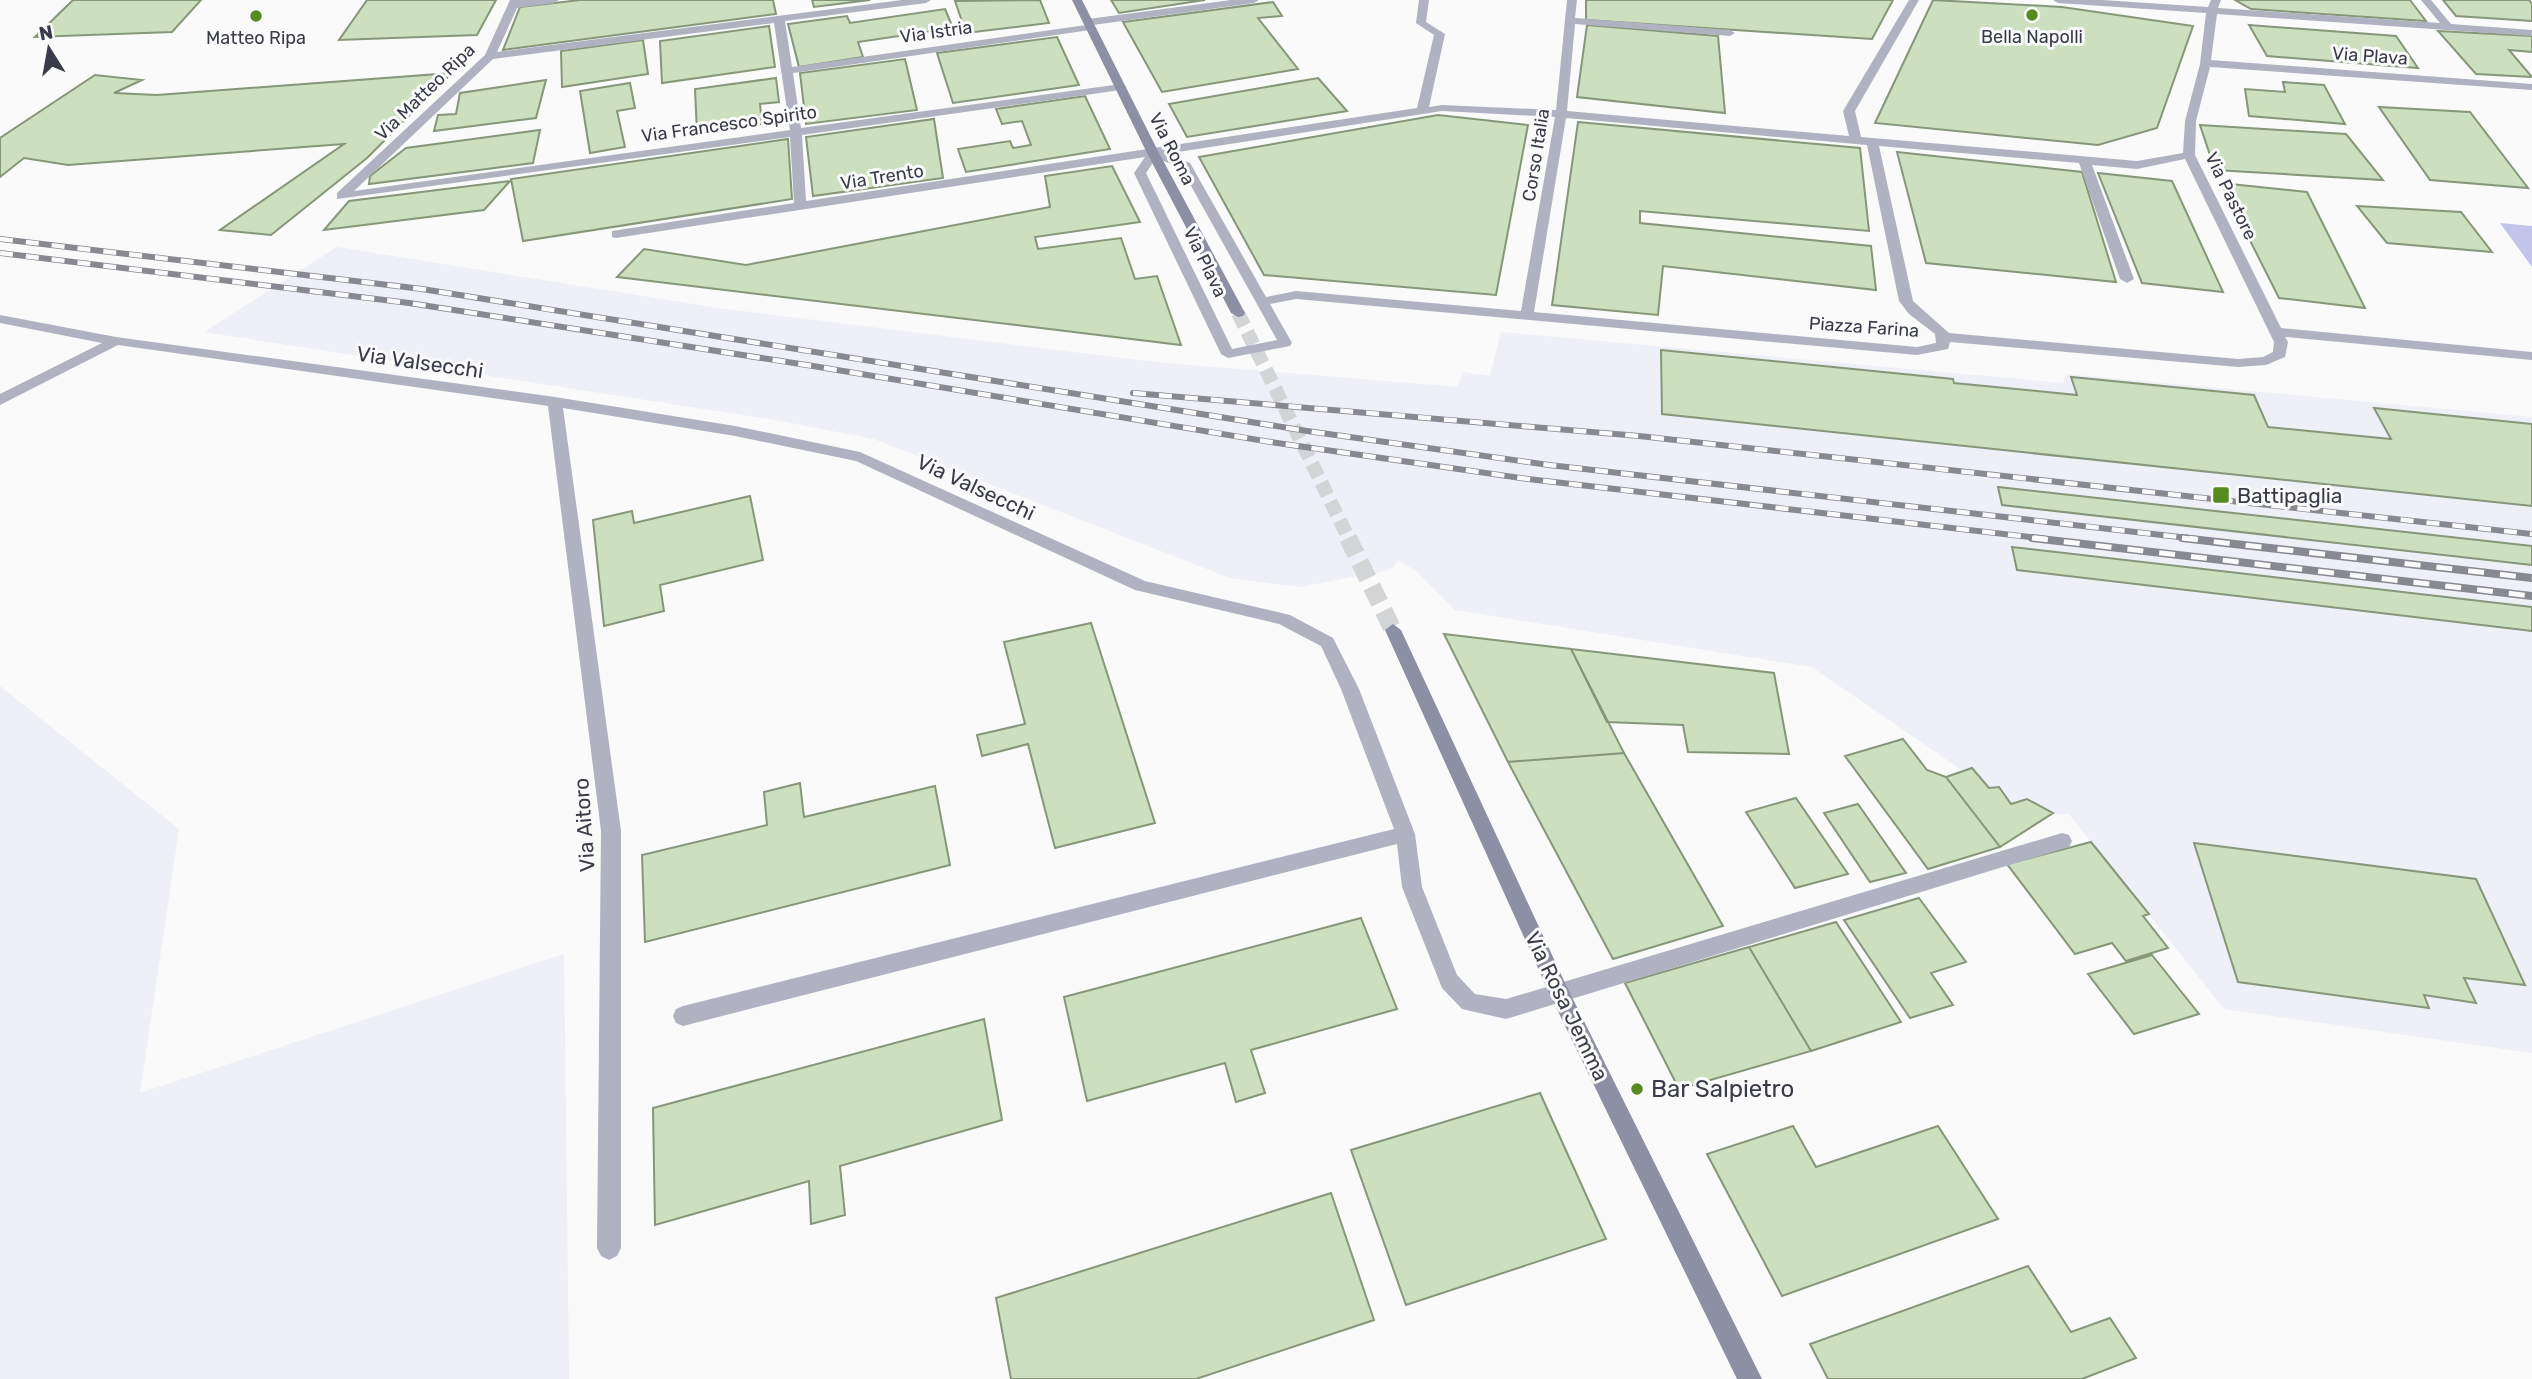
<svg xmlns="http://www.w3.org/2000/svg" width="2532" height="1379" viewBox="0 0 2532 1379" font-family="Rubik,sans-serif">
<rect width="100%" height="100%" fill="#f9faf9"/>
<path fill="#eeeff7" d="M 337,247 L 718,308 L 1154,362 L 1457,387 L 1464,372 L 1490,376 L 1501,332 L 2063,383 L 2066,374 L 2532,417 L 2532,1053 L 2224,1009 L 2069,814 L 2027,815 L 1812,667 L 1455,610 L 1415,570 L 1398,561 L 1390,570 L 1299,587 L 1230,578 L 874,439 L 775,420 L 204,332 Z
M 0,686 L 179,829 L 140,1093 L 564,954 L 569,1379 L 0,1379 Z"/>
<path fill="#c1c5ec" d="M 2500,223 L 2532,226 L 2532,267 Z"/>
<path fill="#ccdfbf" stroke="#869779" stroke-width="2" d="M 73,0 L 201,0 L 172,32 L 35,37 Z
M 367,0 L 496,0 L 477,35 L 339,40 Z
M 580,0 L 773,0 L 776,14 L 503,50 L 520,7 Z
M 812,0 L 870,0 L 814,7 Z
M 1040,0 L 1049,23 L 966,33 L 955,1 Z
M 1111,0 L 1205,0 L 1119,13 Z
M 1586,0 L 1893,0 L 1872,39 L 1586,20 Z
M 1933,0 L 2062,7 L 2193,26 L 2157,128 L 2098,145 L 1875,123 Z
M 2235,0 L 2410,0 L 2426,21 L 2251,9 Z
M 2443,0 L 2529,0 L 2532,4 L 2532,21 L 2456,16 Z
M 1273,2 L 1282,16 L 1258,18 L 1298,69 L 1162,92 L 1123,22 Z
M 945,9 L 953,28 L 858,42 L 863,57 L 799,67 L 788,24 L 847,16 L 850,23 Z
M 1587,25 L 1718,36 L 1725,113 L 1577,97 Z
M 2249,25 L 2396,36 L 2418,68 L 2267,56 Z
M 769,26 L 775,67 L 662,83 L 660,41 Z
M 2438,31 L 2532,36 L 2532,52 L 2509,50 L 2532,77 L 2476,74 Z
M 1057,37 L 1079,85 L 953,103 L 937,53 Z
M 643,40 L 648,74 L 562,87 L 561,51 Z
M 905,59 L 917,110 L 806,124 L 800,73 Z
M 452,73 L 367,158 L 271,235 L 220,230 L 344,144 L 68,165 L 24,158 L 0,177 L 0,138 L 95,75 L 142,80 L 114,93 L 157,95 Z
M 776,78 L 779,102 L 760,104 L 762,124 L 697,133 L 695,89 Z
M 1318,78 L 1347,111 L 1187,137 L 1169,104 Z
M 546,80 L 536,118 L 434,131 L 438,115 L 456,114 L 460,93 Z
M 2283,82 L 2324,85 L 2345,124 L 2249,116 L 2245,89 L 2285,92 Z
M 630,83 L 635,108 L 617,111 L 625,147 L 590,153 L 580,91 Z
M 1085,96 L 1110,149 L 966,172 L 958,149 L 1010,141 L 1013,148 L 1031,145 L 1022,121 L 1002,124 L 996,109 Z
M 2379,107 L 2470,112 L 2528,188 L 2430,180 Z
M 1438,115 L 1528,125 L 1496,295 L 1264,275 L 1199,157 Z
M 934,119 L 943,178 L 813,196 L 806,137 Z
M 1578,122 L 1860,148 L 1869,231 L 1640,211 L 1640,223 L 1871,246 L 1876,290 L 1663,266 L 1658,315 L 1552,305 Z
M 2200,125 L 2346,134 L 2383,180 L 2215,170 Z
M 540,130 L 533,163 L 369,184 L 370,176 L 406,148 Z
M 788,139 L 792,199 L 523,241 L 511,179 Z
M 1897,152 L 2082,172 L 2116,282 L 1926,263 Z
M 1112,166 L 1140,222 L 1035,237 L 1038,249 L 1121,238 L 1135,279 L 1157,276 L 1181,345 L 617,277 L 644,249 L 746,265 L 1050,207 L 1045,176 Z
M 2098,173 L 2172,181 L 2223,292 L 2142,283 Z
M 510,181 L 484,210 L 324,230 L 349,201 Z
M 2221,183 L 2307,192 L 2365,308 L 2279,298 Z
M 2357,206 L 2461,212 L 2492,252 L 2387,243 Z
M 1661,350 L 1953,379 L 1954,383 L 2077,395 L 2071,377 L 2254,395 L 2268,427 L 2391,439 L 2374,408 L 2532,424 L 2532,506 L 1662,414 Z
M 1998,487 L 2532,546 L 2532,565 L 2002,505 Z
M 750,496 L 763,560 L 660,585 L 664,611 L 604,626 L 593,520 L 632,511 L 634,523 Z
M 2012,547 L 2532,607 L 2532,631 L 2017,570 Z
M 1091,623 L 1155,823 L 1055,848 L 1028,744 L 982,756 L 977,735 L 1025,724 L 1004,642 Z
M 1444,634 L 1571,649 L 1624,753 L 1508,762 Z
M 1571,649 L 1774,673 L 1789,754 L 1688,752 L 1683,725 L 1607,722 Z
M 1903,739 L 1927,770 L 1946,777 L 2000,847 L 1928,869 L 1845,756 Z
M 1624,753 L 1723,926 L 1613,959 L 1508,762 Z
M 1972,768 L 1989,788 L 1999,787 L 2011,804 L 2027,799 L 2053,813 L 2000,847 L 1946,777 Z
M 800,783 L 804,817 L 935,786 L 950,865 L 645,942 L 642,855 L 767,825 L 764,792 Z
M 1796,798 L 1848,874 L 1795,888 L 1746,812 Z
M 1858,804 L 1906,873 L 1870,882 L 1824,813 Z
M 2091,842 L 2149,914 L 2143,916 L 2168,948 L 2126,961 L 2112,943 L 2075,954 L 2007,864 Z
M 2194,843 L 2476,879 L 2525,985 L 2464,978 L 2476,1003 L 2424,995 L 2429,1008 L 2238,982 Z
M 1919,898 L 1966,962 L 1931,973 L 1953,1005 L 1910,1018 L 1844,920 Z
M 1361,918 L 1397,1009 L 1251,1050 L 1265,1093 L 1236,1102 L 1225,1063 L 1087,1101 L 1064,997 Z
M 1836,922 L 1901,1022 L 1811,1051 L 1749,947 Z
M 1749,947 L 1811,1051 L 1679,1089 L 1625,983 Z
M 2152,955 L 2199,1014 L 2134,1034 L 2088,974 Z
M 984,1019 L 1002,1120 L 840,1166 L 845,1215 L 811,1224 L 809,1181 L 655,1225 L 653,1108 Z
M 1540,1093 L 1606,1239 L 1406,1305 L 1351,1150 Z
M 1793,1126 L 1816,1167 L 1938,1126 L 1998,1219 L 1782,1296 L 1707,1154 Z
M 1331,1193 L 1374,1320 L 1196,1379 L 1011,1379 L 996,1298 Z
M 2028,1266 L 2071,1332 L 2110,1318 L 2136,1358 L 2082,1379 L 1828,1379 L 1810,1344 Z"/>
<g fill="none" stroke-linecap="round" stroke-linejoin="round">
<path stroke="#d3d4d6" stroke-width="14" stroke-dasharray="14 7" stroke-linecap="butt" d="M 1238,313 L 1349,539"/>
<path stroke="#d3d4d6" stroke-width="18" stroke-dasharray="18 9" stroke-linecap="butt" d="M 1348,538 L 1393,630"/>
<path fill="#b0b2c1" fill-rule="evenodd" d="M 510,0 L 559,0 L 554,3 L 517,8 L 497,52 L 902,0 L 931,0 L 926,3 L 785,21 L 792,67 L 1086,25 L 1083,22 L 1088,19 L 1231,0 L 1259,0 L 1254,3 L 1093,25 L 1095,27 L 1090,30 L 793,73 L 801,128 L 1121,84 L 1127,87 L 1121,90 L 802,135 L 806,201 L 1417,108 L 1434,35 L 1416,23 L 1419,0 L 1429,0 L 1426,22 L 1445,34 L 1429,107 L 1442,105 L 1556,110 L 1567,0 L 1577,0 L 1575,18 L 1730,30 L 1735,33 L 1730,36 L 1575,24 L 1567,111 L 1849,136 L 1843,111 L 1909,0 L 1919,0 L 1855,111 L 1861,137 L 2137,161 L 2183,153 L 2185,121 L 2200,64 L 2206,13 L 2058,3 L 2053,0 L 2102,0 L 2208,7 L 2211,0 L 2221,0 L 2218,8 L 2440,23 L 2421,0 L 2431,0 L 2451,24 L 2532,30 L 2532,36 L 2217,14 L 2211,60 L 2532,84 L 2532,90 L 2210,67 L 2196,121 L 2195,155 L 2281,328 L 2532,352 L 2532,360 L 2285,337 L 2288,342 L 2285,357 L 2266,365 L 2238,367 L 1950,342 L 1948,349 L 1917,355 L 1296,299 L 1270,304 L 1292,343 L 1290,346 L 1228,358 L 1221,354 L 1134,173 L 1145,157 L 616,238 L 612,237 L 612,231 L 794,203 L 790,137 L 337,199 L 337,193 L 485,55 ZM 774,23 L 790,130 L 354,191 L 493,59 ZM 1442,111 L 1555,117 L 1521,311 L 1296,291 L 1266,297 L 1190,163 L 1165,154 ZM 1566,118 L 1867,145 L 1899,301 L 1909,314 L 1935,334 L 1936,343 L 1917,347 L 1534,312 ZM 1879,146 L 2079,163 L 2120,279 L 2127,283 L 2134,279 L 2092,165 L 2137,169 L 2185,159 L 2274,342 L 2273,352 L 2263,357 L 2238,359 L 1949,333 L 1913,301 ZM 1156,158 L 1181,168 L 1277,340 L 1232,349 L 1146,173 Z
M 0,315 L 116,337 L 555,397 L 735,426 L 860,452 L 1145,581 L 1290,615 L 1333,638 L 1359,689 L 1415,834 L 1422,887 L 1457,975 L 1475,994 L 1506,999 L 2062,833 L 2069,835 L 2072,841 L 2069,847 L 2062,849 L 1506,1019 L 1462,1009 L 1442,988 L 1402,887 L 1397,844 L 683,1026 L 676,1023 L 673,1016 L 676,1009 L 683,1006 L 1394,829 L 1341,689 L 1321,646 L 1279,624 L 1135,590 L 856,461 L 735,436 L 563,408 L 621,831 L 621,1248 L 617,1256 L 609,1260 L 601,1256 L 597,1248 L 601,831 L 548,406 L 118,345 L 0,405 L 0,394 L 102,343 L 0,323 Z"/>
<path fill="#8d8fa5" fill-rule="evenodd" d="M 1072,0 L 1082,0 L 1159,153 L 1245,313 L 1243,316 L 1238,317 L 1231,313 L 1147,153 Z
M 1393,624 L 1401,630 L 1566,985 L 1762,1379 L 1737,1379 L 1552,999 L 1385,630 Z"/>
<g stroke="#878890" stroke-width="5">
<path id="rail-far2" d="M 0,239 L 11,240"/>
</g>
<g stroke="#878890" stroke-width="6">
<path id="rail-far1" d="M 0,239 L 422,289 L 1307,431 L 1549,465 L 2197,539
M 0,253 L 409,303 L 813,366 L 1277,443 L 1528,479 L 2047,539
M 1133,393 L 1639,436 L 2532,534"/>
</g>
<g stroke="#878890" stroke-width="8">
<path id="rail" d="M 2032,538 L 2532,596
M 2182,538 L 2532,578"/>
</g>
<use href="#rail-far2" stroke="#f9faf9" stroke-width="3.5" stroke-dasharray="10" stroke-linecap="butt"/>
<use href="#rail-far1" stroke="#f9faf9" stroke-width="4.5" stroke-dasharray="13" stroke-linecap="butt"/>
<use href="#rail" stroke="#f9faf9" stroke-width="5" stroke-dasharray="16" stroke-linecap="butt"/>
</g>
<g fill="#578a21" stroke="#f9faf9" stroke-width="2.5">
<circle cx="2032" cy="15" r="7"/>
<circle cx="256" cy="16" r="7"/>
<rect x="2212" y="486" width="18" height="18" rx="3.5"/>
<circle cx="1637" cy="1089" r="7"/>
</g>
<g text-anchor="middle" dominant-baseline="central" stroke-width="6" stroke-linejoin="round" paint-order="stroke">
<g font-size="18" fill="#3a3b49" stroke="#f9faf9">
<text transform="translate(936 32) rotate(-8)">Via Istria</text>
<text transform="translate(2370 56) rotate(4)">Via Plava</text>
<text transform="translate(425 92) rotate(-44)">Via Matteo Ripa</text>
<text transform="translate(729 124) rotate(-8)">Via Francesco Spirito</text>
<text transform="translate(1172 149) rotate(63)">Via Roma</text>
<text transform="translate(1536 155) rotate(-81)">Corso Italia</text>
<text transform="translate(882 177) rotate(-9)">Via Trento</text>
<text transform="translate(2231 196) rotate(64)">Via Pastore</text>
<text transform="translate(1205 262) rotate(64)">Via Plava</text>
<text transform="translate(1864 327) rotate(4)">Piazza Farina</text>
</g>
<g font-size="18" fill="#3a3b49" stroke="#f9faf9">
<text x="2032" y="37">Bella Napolli</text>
<text x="256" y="38">Matteo Ripa</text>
</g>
<g font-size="21" fill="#3a3b49" stroke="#f9faf9">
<text transform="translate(420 362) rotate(8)">Via Valsecchi</text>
<text transform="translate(976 487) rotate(25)">Via Valsecchi</text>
<text transform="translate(584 825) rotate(-94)">Via Aitoro</text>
<text transform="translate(1567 1006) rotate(64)">Via Rosa Jemma</text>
</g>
<g font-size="21" fill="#3a3b49" stroke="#f9faf9" text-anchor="start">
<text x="2237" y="495">Battipaglia</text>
</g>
<g font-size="24" fill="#3a3b49" stroke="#f9faf9" text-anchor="start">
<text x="1651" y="1089">Bar Salpietro</text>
</g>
</g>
<g transform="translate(49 49) rotate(349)" stroke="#f9faf9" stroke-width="5" paint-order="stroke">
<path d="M0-5L12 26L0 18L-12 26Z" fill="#3a3b49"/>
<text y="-10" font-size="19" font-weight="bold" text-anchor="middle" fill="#3a3b49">N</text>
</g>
</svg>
